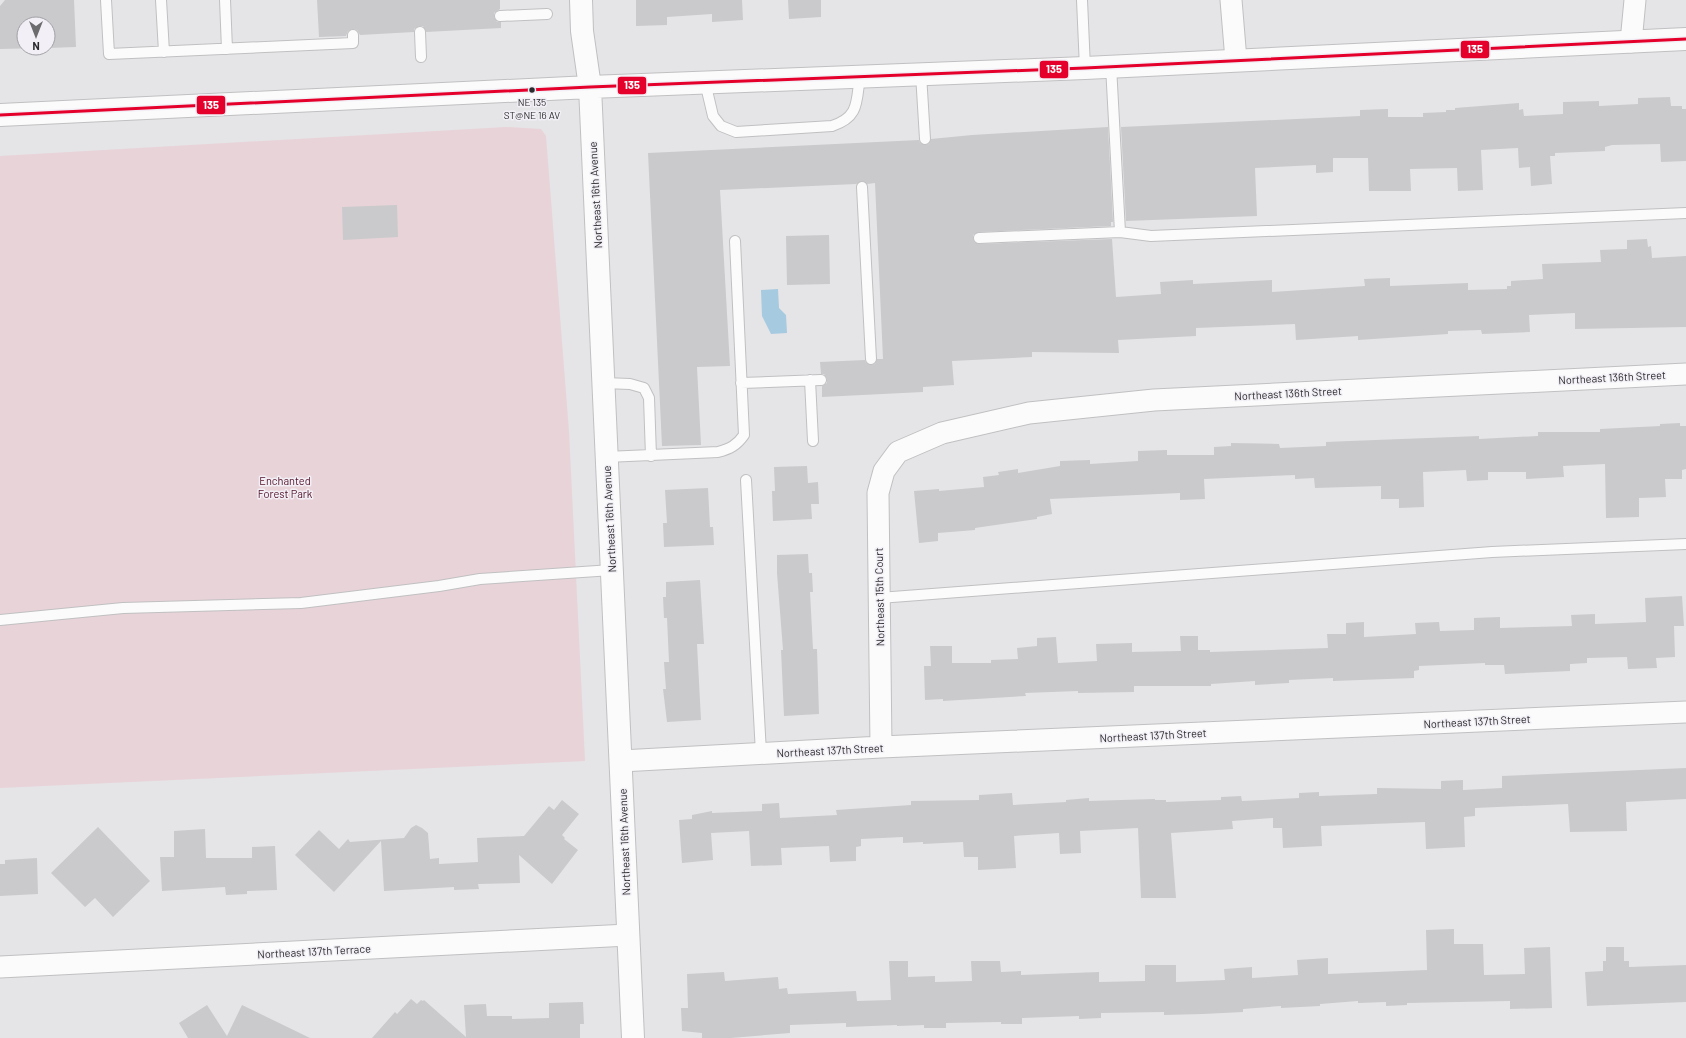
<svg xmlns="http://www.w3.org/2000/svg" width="1686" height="1038" viewBox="0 0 1686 1038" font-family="Barlow,sans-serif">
<rect width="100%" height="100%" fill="#e5e4e7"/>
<path fill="#e8d3d8" d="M 506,127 L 541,129 L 546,136 L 569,432 L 585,761 L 0,788 L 0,156 Z"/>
<path fill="#a6cadf" d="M 778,289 L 779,308 L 786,315 L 787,333 L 771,334 L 762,316 L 761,290 Z"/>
<path fill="#cacacc" d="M 5,0 L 74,0 L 76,47 L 48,48 L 48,24 L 24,24 L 24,48 L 41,48 L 0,49 L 0,6 Z
M 317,0 L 500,0 L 500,9 L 494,13 L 494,17 L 497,22 L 501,22 L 501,28 L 426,32 L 423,26 L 419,26 L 414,29 L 414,32 L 360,35 L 357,30 L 353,29 L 348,31 L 346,36 L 319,37 Z
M 636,0 L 742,0 L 743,20 L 712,22 L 712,14 L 667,17 L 667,25 L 636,26 Z
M 788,0 L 821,0 L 821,17 L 789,19 Z
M 1670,97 L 1671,106 L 1682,106 L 1682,109 L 1686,109 L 1686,161 L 1661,162 L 1660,144 L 1612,145 L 1605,147 L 1605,151 L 1555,153 L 1555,156 L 1550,156 L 1552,184 L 1531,186 L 1530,167 L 1519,168 L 1518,148 L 1481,150 L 1483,190 L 1458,191 L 1457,168 L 1410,169 L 1411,191 L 1369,191 L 1368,158 L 1333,158 L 1333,172 L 1316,173 L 1316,165 L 1255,168 L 1257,216 L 1126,221 L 1121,127 L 1360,116 L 1360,110 L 1388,109 L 1388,117 L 1423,117 L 1423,113 L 1446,112 L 1446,110 L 1455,110 L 1455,108 L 1519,103 L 1519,110 L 1523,109 L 1524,116 L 1563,114 L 1563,102 L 1599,101 L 1599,106 L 1638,104 L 1638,98 Z
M 1108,127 L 1113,222 L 1111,222 L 1111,226 L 979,232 L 973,235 L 974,242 L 979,244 L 1112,239 L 1116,297 L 1161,294 L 1160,282 L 1193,280 L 1193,284 L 1272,280 L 1272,292 L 1365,286 L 1364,279 L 1390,278 L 1390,286 L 1468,283 L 1468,290 L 1507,289 L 1507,286 L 1511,286 L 1511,281 L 1543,279 L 1542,264 L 1601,262 L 1600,250 L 1627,249 L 1627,240 L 1647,239 L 1648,247 L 1651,246 L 1652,258 L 1686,256 L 1686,327 L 1575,329 L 1575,313 L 1529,315 L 1530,332 L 1482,334 L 1481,330 L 1448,331 L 1448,334 L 1358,340 L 1358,336 L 1296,340 L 1295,324 L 1196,328 L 1196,336 L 1118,340 L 1119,353 L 1032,352 L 1032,357 L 952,361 L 954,385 L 923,387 L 923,392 L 822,397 L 822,386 L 827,383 L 827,379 L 824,374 L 821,374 L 820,362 L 865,360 L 866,363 L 871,365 L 875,364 L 877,359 L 883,359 L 875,183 L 867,184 L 862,181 L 856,184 L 720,190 L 730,366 L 697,367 L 701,445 L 662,446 L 648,153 L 919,140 L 920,143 L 925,145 L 929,144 L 931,139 L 972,135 Z
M 397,205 L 398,237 L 343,240 L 342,207 Z
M 829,235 L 830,284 L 787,285 L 786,236 Z
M 1680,423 L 1680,426 L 1686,426 L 1686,469 L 1682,470 L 1682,479 L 1665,479 L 1666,497 L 1639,498 L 1639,517 L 1606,518 L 1605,464 L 1563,466 L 1564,477 L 1526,479 L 1526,472 L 1488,472 L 1488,480 L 1467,481 L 1466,470 L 1423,472 L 1424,507 L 1399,508 L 1399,499 L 1381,499 L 1381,486 L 1315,488 L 1314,478 L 1295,479 L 1295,475 L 1204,479 L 1205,499 L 1180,500 L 1180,493 L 1050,499 L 1052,514 L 1037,517 L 1037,519 L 975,528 L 975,530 L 938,533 L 938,541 L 919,543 L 914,491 L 939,489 L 939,491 L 984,487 L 983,477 L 999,475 L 998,472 L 1018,469 L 1018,473 L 1060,466 L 1060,461 L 1090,460 L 1090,464 L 1138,461 L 1138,451 L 1167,450 L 1167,455 L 1214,455 L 1214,447 L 1231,446 L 1231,443 L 1279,444 L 1280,448 L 1326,446 L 1326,442 L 1350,441 L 1479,436 L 1479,439 L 1538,436 L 1538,432 L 1600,432 L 1600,429 L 1660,426 L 1660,424 Z
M 807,466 L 808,483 L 818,482 L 819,504 L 811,504 L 812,519 L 773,521 L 772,491 L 775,491 L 774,467 Z
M 708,488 L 710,527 L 713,527 L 714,545 L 664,547 L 663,523 L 667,523 L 665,490 Z
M 808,554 L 809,573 L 812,573 L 813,592 L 810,592 L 813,649 L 817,649 L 819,714 L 784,716 L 781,650 L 783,650 L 777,573 L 777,555 Z
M 700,580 L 704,644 L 697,644 L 701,720 L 667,722 L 663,689 L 666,689 L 664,662 L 669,662 L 667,618 L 664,618 L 663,597 L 666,597 L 666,582 Z
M 1682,596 L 1684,626 L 1674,626 L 1675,657 L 1656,658 L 1657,668 L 1628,669 L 1627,657 L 1587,658 L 1587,663 L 1570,664 L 1570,671 L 1505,674 L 1504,665 L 1485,665 L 1485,663 L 1419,666 L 1419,670 L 1414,671 L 1414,678 L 1333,681 L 1333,678 L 1289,680 L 1289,683 L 1255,685 L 1255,681 L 1211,684 L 1211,686 L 1134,686 L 1134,692 L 1078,693 L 1078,691 L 1025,693 L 1026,696 L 943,701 L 943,699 L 925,700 L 924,666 L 931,666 L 930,646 L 952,646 L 952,663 L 991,663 L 991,660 L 1018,659 L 1017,648 L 1037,646 L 1037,638 L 1056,637 L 1058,663 L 1097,661 L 1096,644 L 1132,643 L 1132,652 L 1181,651 L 1180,636 L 1198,636 L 1198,650 L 1210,650 L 1210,652 L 1328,648 L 1327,634 L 1346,634 L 1346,623 L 1364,622 L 1364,637 L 1416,634 L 1415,623 L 1439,622 L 1440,631 L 1474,630 L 1474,618 L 1500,617 L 1500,628 L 1572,626 L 1571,615 L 1595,614 L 1595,624 L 1646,622 L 1645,598 Z
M 1686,768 L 1686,799 L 1626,802 L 1627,831 L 1570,832 L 1568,804 L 1475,808 L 1475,816 L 1464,817 L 1465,847 L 1426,849 L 1425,822 L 1321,826 L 1322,846 L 1283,848 L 1282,828 L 1273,828 L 1273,818 L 1232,821 L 1233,829 L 1171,833 L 1176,898 L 1141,898 L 1138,828 L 1080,831 L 1081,853 L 1060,854 L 1059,833 L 1014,836 L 1016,868 L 978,870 L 978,857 L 964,857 L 963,842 L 923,844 L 923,842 L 903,843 L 903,837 L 861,839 L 861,846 L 856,847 L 856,861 L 830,862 L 829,846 L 781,848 L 782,865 L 751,866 L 749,831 L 711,833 L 713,860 L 682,863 L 679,820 L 692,819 L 692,815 L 712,811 L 712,813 L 762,811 L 762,804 L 779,803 L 780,818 L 837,815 L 836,810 L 911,805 L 911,801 L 979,800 L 979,795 L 1012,793 L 1013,805 L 1066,802 L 1066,800 L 1089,798 L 1089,801 L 1155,799 L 1155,800 L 1166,800 L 1166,802 L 1221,800 L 1221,797 L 1241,796 L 1242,801 L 1299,798 L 1299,793 L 1319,792 L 1319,796 L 1377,794 L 1377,788 L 1441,789 L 1441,781 L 1463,780 L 1463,790 L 1502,788 L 1502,776 Z
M 562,800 L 579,814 L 562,835 L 565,838 L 564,839 L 578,850 L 552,884 L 519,855 L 520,883 L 478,884 L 479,889 L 454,890 L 454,887 L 384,891 L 381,841 L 334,892 L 295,855 L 319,830 L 339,849 L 348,839 L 350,842 L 404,838 L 411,828 L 416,825 L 422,828 L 428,833 L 430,859 L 439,858 L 439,864 L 478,862 L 477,838 L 524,836 L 549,806 L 554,810 Z
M 98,827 L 150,881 L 113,917 L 95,898 L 85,907 L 51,873 Z
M 205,829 L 206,858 L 252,858 L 252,847 L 275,846 L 277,890 L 247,891 L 247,894 L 226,895 L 225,887 L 162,891 L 160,857 L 174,857 L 174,831 Z
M 37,858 L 38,894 L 0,896 L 0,864 L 5,864 L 5,860 Z
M 1454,929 L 1454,944 L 1483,944 L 1484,975 L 1525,974 L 1524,948 L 1550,947 L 1552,1008 L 1510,1009 L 1510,1001 L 1407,1003 L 1407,1005 L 1386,1006 L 1386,1002 L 1358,1003 L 1358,1001 L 1320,1004 L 1320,1006 L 1281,1008 L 1281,1006 L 1243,1009 L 1243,1012 L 1203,1014 L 1164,1015 L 1164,1012 L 1101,1013 L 1101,1018 L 1079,1019 L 1079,1016 L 1022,1018 L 1022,1024 L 1001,1024 L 1001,1022 L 946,1023 L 946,1028 L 924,1028 L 924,1025 L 897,1026 L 897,1025 L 846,1027 L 846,1023 L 790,1025 L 790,1033 L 731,1038 L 702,1038 L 702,1033 L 682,1031 L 681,1008 L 688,1008 L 687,974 L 724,972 L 725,981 L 778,977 L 779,989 L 787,988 L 788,994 L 856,991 L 857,1001 L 891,1000 L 889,961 L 908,961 L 908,977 L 935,976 L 935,982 L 972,981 L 971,961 L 1000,961 L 1001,972 L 1021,971 L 1021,975 L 1099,972 L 1099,982 L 1145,981 L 1145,965 L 1176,965 L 1176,982 L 1225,980 L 1224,969 L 1252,967 L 1252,978 L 1298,975 L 1297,960 L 1328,958 L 1328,974 L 1427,970 L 1426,930 Z
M 1606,947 L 1624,947 L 1624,961 L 1629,961 L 1629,967 L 1686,965 L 1686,1002 L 1587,1006 L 1585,972 L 1603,971 L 1603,961 L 1606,961 Z
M 411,999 L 417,1004 L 421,1000 L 423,1001 L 424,1000 L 466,1037 L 464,1005 L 486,1004 L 487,1016 L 512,1016 L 512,1019 L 549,1018 L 549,1003 L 583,1002 L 584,1024 L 580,1024 L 580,1038 L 372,1038 L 395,1012 L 397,1014 Z
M 207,1005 L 227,1036 L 242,1005 L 310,1038 L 188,1038 L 179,1023 Z"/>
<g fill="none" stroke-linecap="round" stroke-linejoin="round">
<g stroke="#c0c0c2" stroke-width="12">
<path id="lane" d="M 106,0 L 109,54 L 353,43 L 353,35
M 161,0 L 164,52
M 225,0 L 227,49
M 1082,0 L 1085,68
M 500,16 L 547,14
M 420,32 L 421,57
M 1111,66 L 1120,232
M 921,74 L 925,139
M 705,82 L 713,116 L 721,126 L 736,132 L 832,126 C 860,117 856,101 860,76
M 862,187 L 871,359
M 979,238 L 1120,232 L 1151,236 L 1686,213
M 810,380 L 813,441
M 604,383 L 630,384 L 644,388 L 649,398 L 651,456
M 741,383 L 821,380
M 606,457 L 718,452 C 730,449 737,445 744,435 L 735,241
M 746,480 L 761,753
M 879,598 L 1492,552 L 1686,544
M 0,620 L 123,608 L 301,603 L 439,586 L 480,579 L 612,570"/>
</g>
<g stroke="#c0c0c2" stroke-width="23">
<path id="street" d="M 1231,0 L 1236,60
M 1631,42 L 1635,0
M 881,747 L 878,493 L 884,471 L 898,452 L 942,433 L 1029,413 L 1154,400 L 1686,374
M 621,761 L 881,747 L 1686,712
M 0,967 L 628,935"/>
</g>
<g stroke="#c0c0c2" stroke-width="24">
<path id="secondary" d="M 581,0 L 582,31 L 590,87 L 633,1038
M 0,115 L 590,87 L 1085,68 L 1686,39"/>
</g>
<use href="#lane" stroke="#fbfbfb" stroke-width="10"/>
<use href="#street" stroke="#fbfbfb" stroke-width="21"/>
<use href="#secondary" stroke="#fbfbfb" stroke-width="22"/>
<g stroke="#f2f0f6" stroke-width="6">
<path id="bus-1" d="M 0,115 L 590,87 L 1085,68 L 1686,39"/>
</g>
<use href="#bus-1" stroke="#e4002b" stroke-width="3"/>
</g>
<circle fill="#2b2a2c" stroke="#f2f0f6" stroke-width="1.5" cx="532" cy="90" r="3.5"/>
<g text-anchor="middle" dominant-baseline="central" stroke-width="3" stroke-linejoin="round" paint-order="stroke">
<g font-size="10" fill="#2b2a2c" stroke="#f2f0f6">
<text x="532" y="102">NE 135<tspan x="532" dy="13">ST@NE 16 AV</tspan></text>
</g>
<g font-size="11" fill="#2b2a2c" stroke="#f2f0f6">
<text transform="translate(595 195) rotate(-93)">Northeast 16th Avenue</text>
<text transform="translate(1612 377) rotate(-3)">Northeast 136th Street</text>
<text transform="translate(1288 393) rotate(-3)">Northeast 136th Street</text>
<text transform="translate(609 519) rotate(-93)">Northeast 16th Avenue</text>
<text transform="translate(879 597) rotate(-91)">Northeast 15th Court</text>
<text transform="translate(1477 721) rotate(-3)">Northeast 137th Street</text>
<text transform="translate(1153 735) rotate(-3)">Northeast 137th Street</text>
<text transform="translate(830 750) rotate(-3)">Northeast 137th Street</text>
<text transform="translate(624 842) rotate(-92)">Northeast 16th Avenue</text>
<text transform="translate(314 951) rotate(-3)">Northeast 137th Terrace</text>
</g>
<g font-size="11" fill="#521026" stroke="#f2f0f6">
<text x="285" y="480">Enchanted<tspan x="285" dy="13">Forest Park</tspan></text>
</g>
</g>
<g stroke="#f2f0f6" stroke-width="1.5">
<rect x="1460" y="40" width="30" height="19" rx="4" fill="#e4002b"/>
<rect x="1039" y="60" width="30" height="19" rx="4" fill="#e4002b"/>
<rect x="617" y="76" width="30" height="19" rx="4" fill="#e4002b"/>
<rect x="196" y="95" width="30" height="20" rx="4" fill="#e4002b"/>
</g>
<g font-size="11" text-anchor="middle" font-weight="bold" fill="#fff">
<text x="1475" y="53">135</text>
<text x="1054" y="73">135</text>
<text x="632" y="89">135</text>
<text x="211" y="109">135</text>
</g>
<g transform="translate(36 36) rotate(180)"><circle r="19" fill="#f2f0f6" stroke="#a2a1a5"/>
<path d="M0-3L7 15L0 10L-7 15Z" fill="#6c6b6d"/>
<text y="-6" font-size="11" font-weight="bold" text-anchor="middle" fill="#2b2a2c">N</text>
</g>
</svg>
